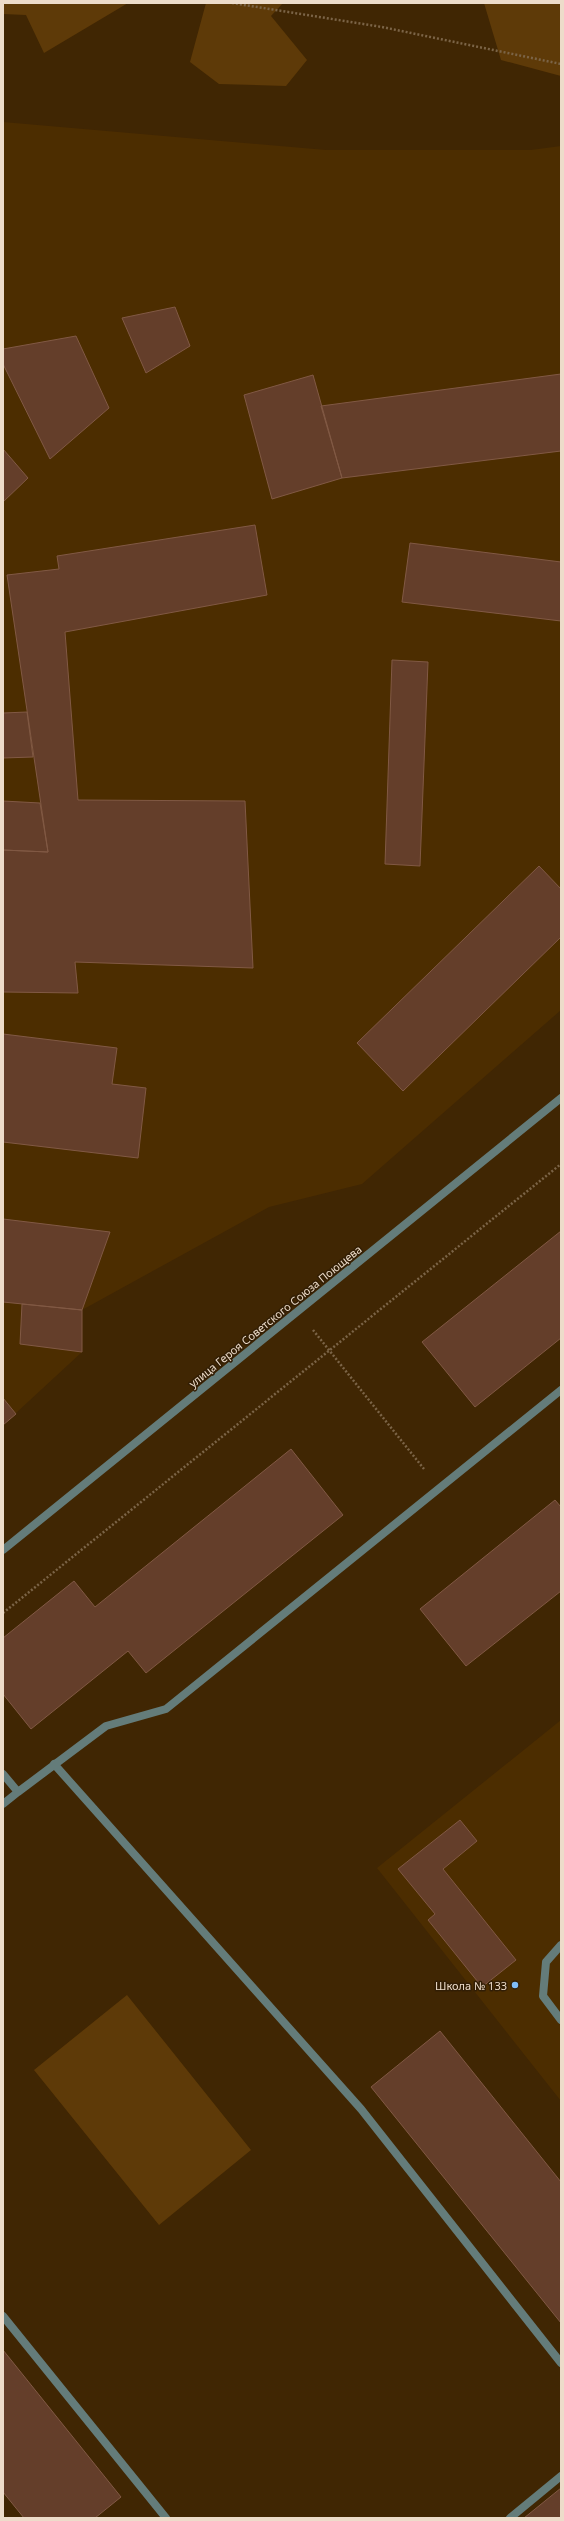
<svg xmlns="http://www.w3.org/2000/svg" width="564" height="2521" viewBox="0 0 564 2521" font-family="'Noto Sans',sans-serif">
<rect width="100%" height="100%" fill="#402603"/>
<path fill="#4c2d00" d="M 3,122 L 326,150 L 531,150 L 561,146 L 561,1010 L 362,1184 L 269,1207 L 82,1310 L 82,1352 L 3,1425 Z
M 561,1720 L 561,2101 L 377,1868 Z"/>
<path fill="#5e3a08" d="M 3,3 L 128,3 L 44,53 L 26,15 L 3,14 Z
M 206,3 L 283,3 L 271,16 L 307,60 L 286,86 L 219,84 L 190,62 Z
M 484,3 L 561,3 L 561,76 L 501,60 Z
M 127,1995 L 251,2150 L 159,2225 L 34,2070 Z"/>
<path fill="#643e2a" stroke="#815944" d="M 175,307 L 190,346 L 146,373 L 122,318 Z
M 76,336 L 109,408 L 50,459 L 3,364 L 3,349 Z
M 561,374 L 561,451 L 342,478 L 321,406 Z
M 313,375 L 342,478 L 272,499 L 244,395 Z
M 3,449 L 28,478 L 3,502 Z
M 255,525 L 267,595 L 65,632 L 78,800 L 245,801 L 253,968 L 75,962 L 78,993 L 3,992 L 3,850 L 48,852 L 7,575 L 59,569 L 57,556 Z
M 410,543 L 561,562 L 561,621 L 402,602 Z
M 392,660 L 428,662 L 420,866 L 385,864 Z
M 27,712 L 33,757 L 3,758 L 3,713 Z
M 3,801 L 40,803 L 48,852 L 3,850 Z
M 539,866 L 561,889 L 561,937 L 403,1091 L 357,1043 Z
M 3,1034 L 117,1048 L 112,1084 L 146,1088 L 138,1158 L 3,1142 Z
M 3,1219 L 110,1232 L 82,1310 L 3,1302 Z
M 561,1231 L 561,1338 L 475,1407 L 422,1342 Z
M 22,1304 L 82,1310 L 82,1352 L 20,1344 Z
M 3,1398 L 16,1414 L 3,1425 Z
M 291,1449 L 343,1515 L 146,1673 L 128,1651 L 31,1729 L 3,1694 L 3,1638 L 74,1581 L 95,1607 Z
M 555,1500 L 561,1507 L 561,1591 L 466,1666 L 420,1609 Z
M 460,1820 L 477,1841 L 443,1869 L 516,1960 L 482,1987 L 428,1920 L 435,1914 L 398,1869 Z
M 440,2031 L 561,2182 L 561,2323 L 371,2087 Z
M 3,2350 L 121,2497 L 95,2518 L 24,2518 L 3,2492 Z
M 561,2488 L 561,2518 L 524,2518 Z"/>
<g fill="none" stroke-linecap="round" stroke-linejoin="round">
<path stroke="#7b6447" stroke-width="2.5" stroke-dasharray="2 2" stroke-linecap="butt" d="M 232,3 L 382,27 L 561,64
M 313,1330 L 424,1469
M 3,1613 L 561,1164"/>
<path stroke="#647c7a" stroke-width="8" d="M 54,1764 L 361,2109 L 561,2363
M 3,1774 L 18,1792 L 106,1726 L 166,1709 L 561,1390
M 3,1804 L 18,1792
M 561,1945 L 546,1962 L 543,1996 L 561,2020
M 3,2316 L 166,2518
M 510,2518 L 561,2476"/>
<path stroke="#647c7a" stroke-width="8" d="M 3,1550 L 561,1098"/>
</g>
<circle fill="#7fbdfa" stroke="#321e05" stroke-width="1.5" cx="515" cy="1985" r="4"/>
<g text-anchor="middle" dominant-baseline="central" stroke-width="3" stroke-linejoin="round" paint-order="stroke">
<g font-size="11" fill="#eddcca" stroke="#321e05">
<text transform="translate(275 1316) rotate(-39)">улица Героя Советского Союза Поющева</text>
</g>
<g font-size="11" fill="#eddcca" stroke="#321e05" text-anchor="end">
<text x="507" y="1985">Школа № 133</text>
</g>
</g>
<rect width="564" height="2521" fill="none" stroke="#eddcca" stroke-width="8"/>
</svg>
